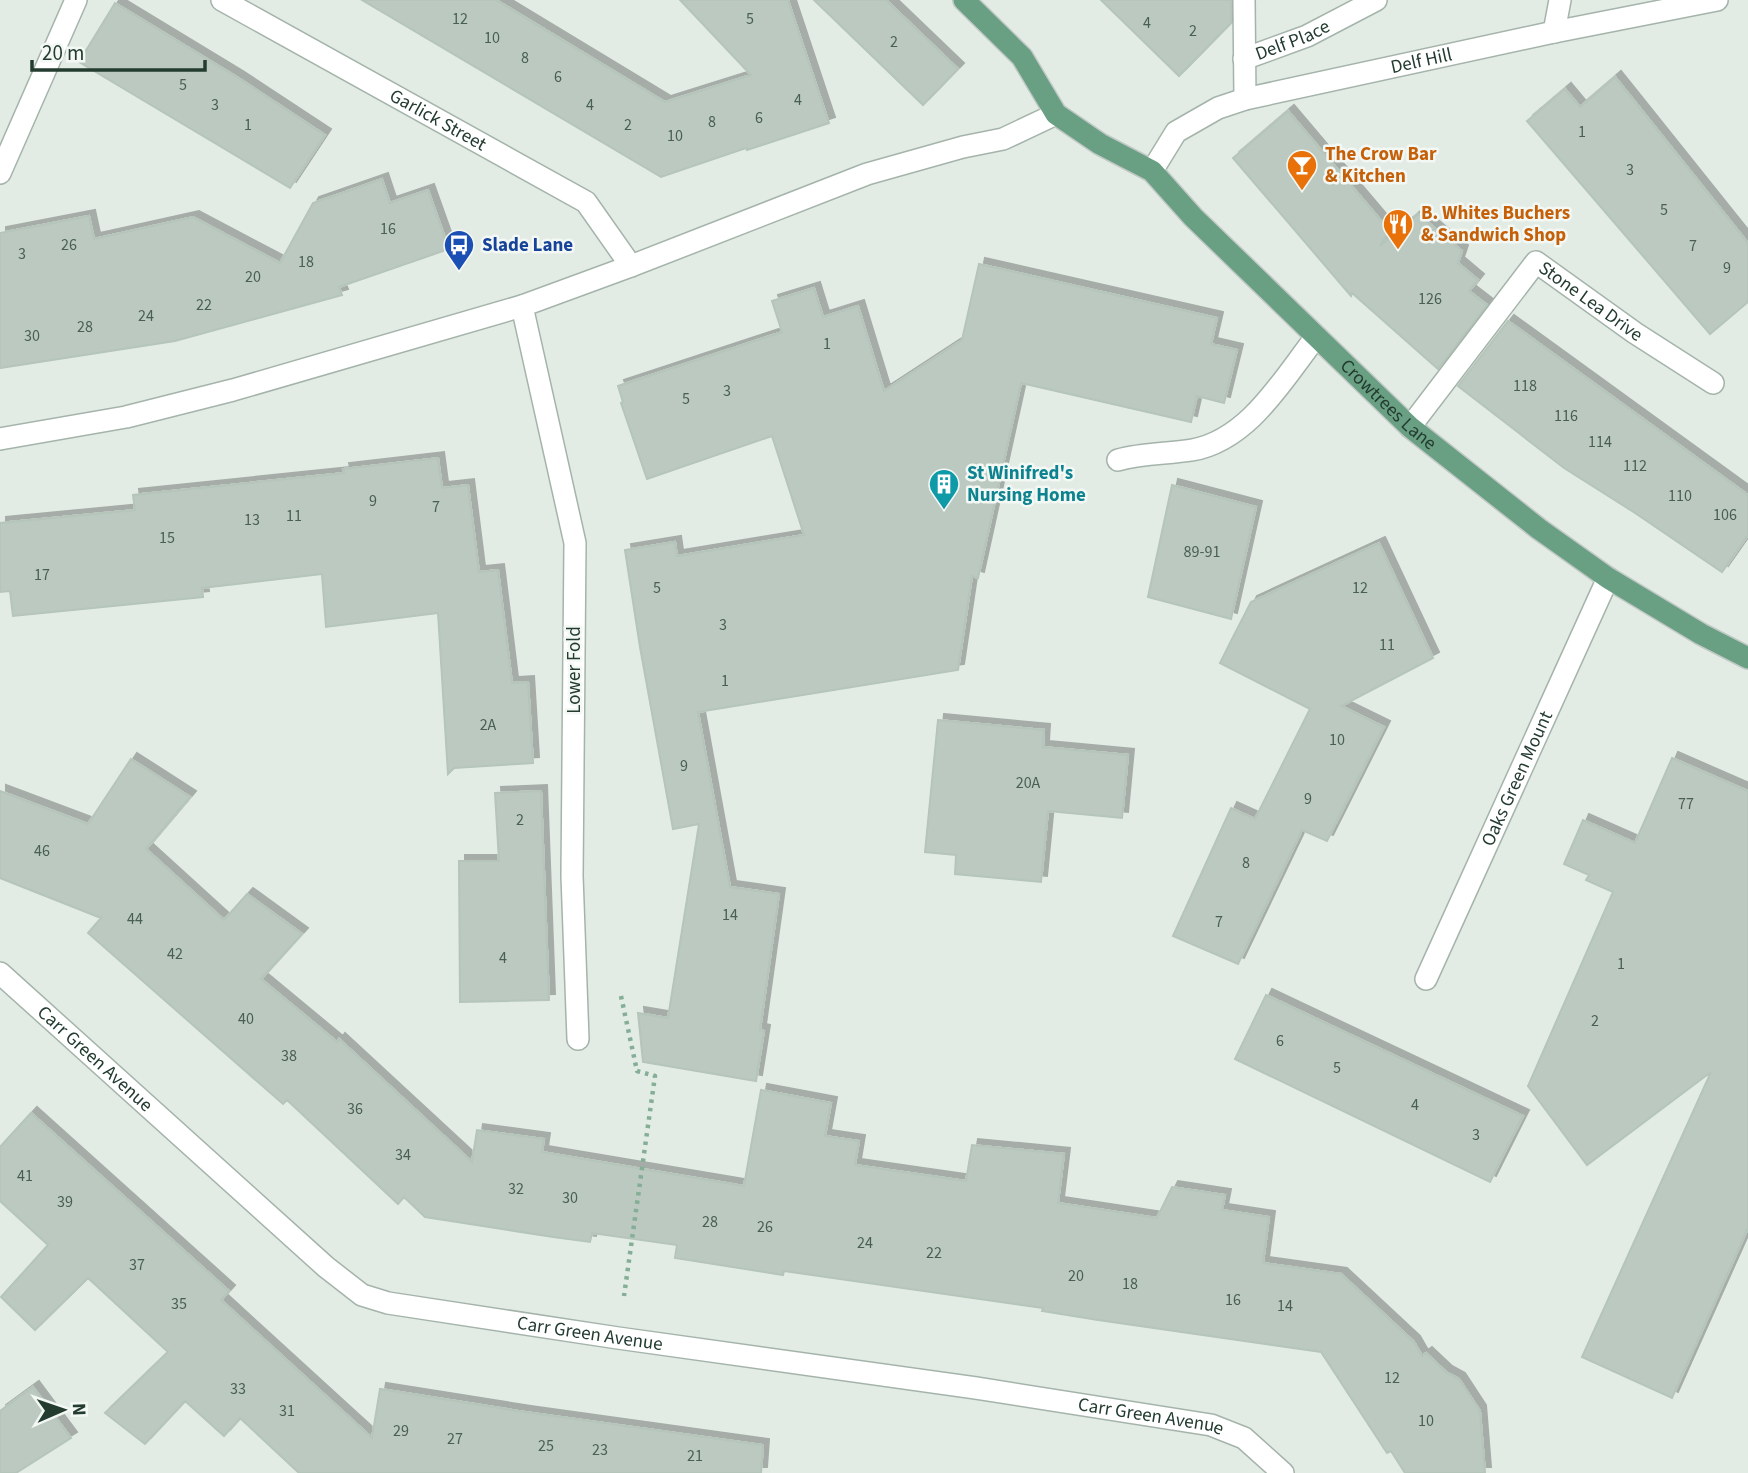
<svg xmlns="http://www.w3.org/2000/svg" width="1748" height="1473" viewBox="0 0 1748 1473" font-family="'Source Sans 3',sans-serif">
<defs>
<filter id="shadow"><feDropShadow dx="6" dy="-6" stdDeviation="0" flood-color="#0004"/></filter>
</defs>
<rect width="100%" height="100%" fill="#e2ece5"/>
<path fill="#bbc9c0" stroke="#b5c5ba" stroke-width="2" filter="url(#shadow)" d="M 362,0 L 496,0 L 665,102 L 751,75 L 680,0 L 788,0 L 829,123 L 747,150 L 746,148 L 661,177 Z
M 814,0 L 886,0 L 958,69 L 923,105 Z
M 1101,0 L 1231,0 L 1231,23 L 1179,76 Z
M 115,3 L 237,77 L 325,135 L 290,188 L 79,62 Z
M 1615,77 L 1748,243 L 1748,302 L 1710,334 L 1527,121 L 1565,89 L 1580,107 Z
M 1288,111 L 1389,230 L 1380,246 L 1418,214 L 1462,251 L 1458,263 L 1478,280 L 1469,291 L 1487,305 L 1438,369 L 1352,293 L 1351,296 L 1233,158 Z
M 382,179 L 390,203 L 428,190 L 449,249 L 339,287 L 342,295 L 175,341 L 0,368 L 0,233 L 89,216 L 94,239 L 193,217 L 280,263 L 313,203 Z
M 979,264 L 1217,318 L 1211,344 L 1237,350 L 1224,403 L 1197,396 L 1191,422 L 1021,383 L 978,578 L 972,576 L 958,670 L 698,712 L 730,887 L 779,894 L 760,1030 L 764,1031 L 756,1081 L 643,1062 L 638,1013 L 668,1018 L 699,824 L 673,829 L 640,647 L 625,550 L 675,542 L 677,556 L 804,535 L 772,436 L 647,479 L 621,403 L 623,402 L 618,386 L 782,332 L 772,301 L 814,288 L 823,317 L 858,306 L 884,391 L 962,340 Z
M 1508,321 L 1748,495 L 1748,535 L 1722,572 L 1635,513 L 1564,468 L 1458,386 Z
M 438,458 L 442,488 L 468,485 L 479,572 L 498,570 L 512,683 L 528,682 L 533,763 L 454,768 L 448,774 L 438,613 L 326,627 L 322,574 L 202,588 L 203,597 L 13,616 L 10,591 L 0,592 L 0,523 L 135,510 L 133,495 L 344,473 L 343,469 Z
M 1172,485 L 1256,507 L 1231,619 L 1148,597 Z
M 1379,543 L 1433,658 L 1341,706 L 1384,727 L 1327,841 L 1302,830 L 1238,964 L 1173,936 L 1231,808 L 1255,819 L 1310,709 L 1220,663 L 1231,641 L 1251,602 Z
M 938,720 L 1044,730 L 1043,747 L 1128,755 L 1122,818 L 1048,811 L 1041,882 L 955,874 L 956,855 L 925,852 Z
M 1672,758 L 1748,791 L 1748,1228 L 1672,1398 L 1582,1357 L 1711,1072 L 1587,1165 L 1528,1086 L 1613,892 L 1586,880 L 1589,875 L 1564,864 L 1583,820 L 1635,843 Z
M 131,759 L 190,797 L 146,849 L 224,920 L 247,894 L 302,934 L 261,979 L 337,1042 L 339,1039 L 472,1162 L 477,1130 L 544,1139 L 542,1152 L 744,1186 L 761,1090 L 831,1103 L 825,1136 L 859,1141 L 855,1165 L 966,1181 L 972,1145 L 1064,1154 L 1058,1203 L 1157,1218 L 1172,1187 L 1225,1195 L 1222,1210 L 1269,1217 L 1263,1263 L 1341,1274 L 1414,1342 L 1422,1356 L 1426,1353 L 1446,1372 L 1459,1379 L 1480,1411 L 1485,1473 L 1405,1473 L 1391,1451 L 1387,1453 L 1321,1352 L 1098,1320 L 1042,1311 L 1043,1308 L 784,1271 L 783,1275 L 675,1258 L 677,1245 L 592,1233 L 590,1242 L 553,1237 L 425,1217 L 404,1197 L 398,1204 L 287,1100 L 283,1104 L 88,933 L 101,918 L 0,878 L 0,791 L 88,824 Z
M 541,791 L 549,1000 L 460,1002 L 459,861 L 499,861 L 495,793 Z
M 1266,995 L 1523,1116 L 1490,1182 L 1235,1059 Z
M 31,1113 L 229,1291 L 221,1300 L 372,1438 L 380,1389 L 525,1412 L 763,1445 L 761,1473 L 299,1473 L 240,1418 L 224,1436 L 185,1401 L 145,1444 L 105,1413 L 168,1352 L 88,1278 L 35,1330 L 1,1297 L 48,1245 L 0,1201 L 0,1147 Z
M 33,1387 L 71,1438 L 16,1473 L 0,1473 L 0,1411 Z"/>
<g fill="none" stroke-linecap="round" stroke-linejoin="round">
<g stroke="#a5b4ab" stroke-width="24">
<g id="minor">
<path id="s1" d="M 222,0 L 586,202 L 631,266"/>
<path d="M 1244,0 L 1245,99"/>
<path d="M 1554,32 L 1560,0"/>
<path id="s2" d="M 1244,59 L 1307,36 L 1376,0"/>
<path id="s3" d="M 1152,171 L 1176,132 L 1218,108 L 1245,99 L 1554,32 L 1717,0"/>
<path d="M 0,173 L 76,0"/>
<path d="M 522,306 L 575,543 L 572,876 L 578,1039"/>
<path id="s4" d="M 1410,427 L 1536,262 L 1635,333 L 1713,383"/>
<path d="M 0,439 L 126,417 L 233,390 L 522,306 L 631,266 L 867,174 L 963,147 L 1003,139 L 1056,114"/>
<path d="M 1118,460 C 1143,453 1167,454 1192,450 C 1249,440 1283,379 1316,337"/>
<path id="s5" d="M 0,973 L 326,1267 L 362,1295 L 388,1303 L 618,1338 L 976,1388 L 1211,1425 L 1244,1438 L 1283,1473"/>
<path id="s6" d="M 1426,979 L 1608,578"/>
</g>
</g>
<g stroke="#c1c8c5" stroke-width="24">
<g id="major">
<path id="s7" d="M 964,0 L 1022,57 L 1056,114 L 1100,144 L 1152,171 L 1193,217 L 1410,427 L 1539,529 L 1608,578 L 1701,634 L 1748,658"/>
</g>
</g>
<path stroke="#84ae96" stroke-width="4.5" stroke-dasharray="3.5 5" stroke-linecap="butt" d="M 621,996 L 637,1071 L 655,1076 L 624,1296"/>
<use href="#minor" stroke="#fff" stroke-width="21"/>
<use href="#major" stroke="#699f83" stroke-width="21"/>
</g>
<defs>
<g id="bar-pin" transform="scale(1.575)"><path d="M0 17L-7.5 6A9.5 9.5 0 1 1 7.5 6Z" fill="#e8710a" stroke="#f3f8f4"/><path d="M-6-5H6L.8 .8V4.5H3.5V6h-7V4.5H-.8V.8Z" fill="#fff"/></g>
<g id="restaurant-pin" transform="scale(1.575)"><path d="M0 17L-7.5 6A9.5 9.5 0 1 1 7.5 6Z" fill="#e8710a" stroke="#f3f8f4"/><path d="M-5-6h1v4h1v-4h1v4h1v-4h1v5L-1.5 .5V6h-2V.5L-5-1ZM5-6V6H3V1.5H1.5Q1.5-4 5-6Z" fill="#fff"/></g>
<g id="bus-pin" transform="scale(1.575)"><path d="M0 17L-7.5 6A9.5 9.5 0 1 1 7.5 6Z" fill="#1a4fb4" stroke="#f3f8f4"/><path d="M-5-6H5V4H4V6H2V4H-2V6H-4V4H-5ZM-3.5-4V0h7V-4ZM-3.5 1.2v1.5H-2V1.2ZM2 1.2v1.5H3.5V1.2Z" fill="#fff"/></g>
<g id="building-pin" transform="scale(1.575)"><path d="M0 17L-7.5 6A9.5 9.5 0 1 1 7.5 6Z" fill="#0f9aa8" stroke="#f3f8f4"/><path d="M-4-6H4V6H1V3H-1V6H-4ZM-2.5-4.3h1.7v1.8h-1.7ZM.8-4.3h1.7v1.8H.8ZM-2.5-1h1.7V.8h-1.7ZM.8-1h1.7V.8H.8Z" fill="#fff"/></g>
</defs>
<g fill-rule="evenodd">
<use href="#bar-pin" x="1302" y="165"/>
<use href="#restaurant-pin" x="1398" y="224"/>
<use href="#bus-pin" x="459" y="245"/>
<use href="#building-pin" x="944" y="484"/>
</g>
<g text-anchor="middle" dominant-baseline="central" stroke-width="5" stroke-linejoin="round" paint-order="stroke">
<g font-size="16" fill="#495f53">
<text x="460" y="19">12</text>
<text x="750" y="19">5</text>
<text x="1147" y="23">4</text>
<text x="1193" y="31">2</text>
<text x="492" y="38">10</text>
<text x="894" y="42">2</text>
<text x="525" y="58">8</text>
<text x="558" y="77">6</text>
<text x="183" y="85">5</text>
<text x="798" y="100">4</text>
<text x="215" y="105">3</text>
<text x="590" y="105">4</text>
<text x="759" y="118">6</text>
<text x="712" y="122">8</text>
<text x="248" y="125">1</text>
<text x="628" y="125">2</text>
<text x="1582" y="132">1</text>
<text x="675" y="136">10</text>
<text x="1630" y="170">3</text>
<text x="1664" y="210">5</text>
<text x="388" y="229">16</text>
<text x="69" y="245">26</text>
<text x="1693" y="246">7</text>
<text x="22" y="254">3</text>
<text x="306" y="262">18</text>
<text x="1727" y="268">9</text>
<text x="253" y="277">20</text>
<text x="1430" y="299">126</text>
<text x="204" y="305">22</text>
<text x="146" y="316">24</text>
<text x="85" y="327">28</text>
<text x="32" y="336">30</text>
<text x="827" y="344">1</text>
<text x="1525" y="386">118</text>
<text x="727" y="391">3</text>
<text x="686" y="399">5</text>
<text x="1566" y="416">116</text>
<text x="1600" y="442">114</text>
<text x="1635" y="466">112</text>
<text x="1680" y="496">110</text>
<text x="373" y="501">9</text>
<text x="436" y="507">7</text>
<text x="1725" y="515">106</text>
<text x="294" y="516">11</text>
<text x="252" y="520">13</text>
<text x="167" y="538">15</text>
<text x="1202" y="552">89-91</text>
<text x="42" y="575">17</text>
<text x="657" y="588">5</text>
<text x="1360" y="588">12</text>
<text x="723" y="625">3</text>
<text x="1387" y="645">11</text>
<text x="725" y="681">1</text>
<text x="488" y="725">2A</text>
<text x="1337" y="740">10</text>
<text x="684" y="766">9</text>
<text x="1028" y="783">20A</text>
<text x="1308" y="799">9</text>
<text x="1686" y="804">77</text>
<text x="520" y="820">2</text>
<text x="42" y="851">46</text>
<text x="1246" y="863">8</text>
<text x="730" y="915">14</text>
<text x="135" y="919">44</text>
<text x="1219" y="922">7</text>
<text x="175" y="954">42</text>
<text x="503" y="958">4</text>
<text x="1621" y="964">1</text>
<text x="246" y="1019">40</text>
<text x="1595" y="1021">2</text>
<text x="1280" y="1041">6</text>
<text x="289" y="1056">38</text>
<text x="1337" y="1068">5</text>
<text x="1415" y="1105">4</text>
<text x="355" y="1109">36</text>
<text x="1476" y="1135">3</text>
<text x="403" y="1155">34</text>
<text x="25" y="1176">41</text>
<text x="516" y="1189">32</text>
<text x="570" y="1198">30</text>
<text x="65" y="1202">39</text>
<text x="710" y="1222">28</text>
<text x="765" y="1227">26</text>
<text x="865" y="1243">24</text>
<text x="934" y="1253">22</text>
<text x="137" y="1265">37</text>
<text x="1076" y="1276">20</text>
<text x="1130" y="1284">18</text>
<text x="1233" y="1300">16</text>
<text x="179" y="1304">35</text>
<text x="1285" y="1306">14</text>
<text x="1392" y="1378">12</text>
<text x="238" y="1389">33</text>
<text x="287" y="1411">31</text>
<text x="1426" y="1421">10</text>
<text x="401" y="1431">29</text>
<text x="455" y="1439">27</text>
<text x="546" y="1446">25</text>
<text x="600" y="1450">23</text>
<text x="695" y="1456">21</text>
</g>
<g font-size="19" fill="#233c2f" stroke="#f3f8f4">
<text stroke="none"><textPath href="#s2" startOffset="52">Delf Place</textPath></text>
<text stroke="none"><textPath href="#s3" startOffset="303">Delf Hill</textPath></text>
<text stroke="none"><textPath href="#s1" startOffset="247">Garlick Street</textPath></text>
<text stroke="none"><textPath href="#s4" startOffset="275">Stone Lea Drive</textPath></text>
<text stroke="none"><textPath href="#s7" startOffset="592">Crowtrees Lane</textPath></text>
<text transform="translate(574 670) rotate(-90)">Lower Fold</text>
<text stroke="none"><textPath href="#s6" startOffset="220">Oaks Green Mount</textPath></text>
<text stroke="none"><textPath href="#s5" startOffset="128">Carr Green Avenue</textPath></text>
<text stroke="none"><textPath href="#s5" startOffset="716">Carr Green Avenue</textPath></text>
<text stroke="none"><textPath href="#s5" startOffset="1283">Carr Green Avenue</textPath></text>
</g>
<g font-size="19" font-weight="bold" fill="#c56008" stroke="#f3f8f4" text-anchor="start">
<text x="1325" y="154">The Crow Bar<tspan x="1325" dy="22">&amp; Kitchen</tspan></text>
<text x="1421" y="213">B. Whites Buchers<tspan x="1421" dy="22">&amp; Sandwich Shop</tspan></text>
</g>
<g font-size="19" font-weight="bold" fill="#164399" stroke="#f3f8f4" text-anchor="start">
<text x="482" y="245">Slade Lane</text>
</g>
<g font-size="19" font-weight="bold" fill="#0d838f" stroke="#f3f8f4" text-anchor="start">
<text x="967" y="473">St Winifred's<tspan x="967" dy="22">Nursing Home</tspan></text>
</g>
</g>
<g transform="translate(63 1410) rotate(88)" stroke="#f3f8f4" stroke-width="5" paint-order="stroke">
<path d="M0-5L12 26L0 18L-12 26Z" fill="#233c2f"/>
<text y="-10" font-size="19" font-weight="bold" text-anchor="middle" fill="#233c2f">N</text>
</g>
<path d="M32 60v10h173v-10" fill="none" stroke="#233c2f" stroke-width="3.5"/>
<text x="42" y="60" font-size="21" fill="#233c2f" stroke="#f3f8f4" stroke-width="5" paint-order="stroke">20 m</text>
</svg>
